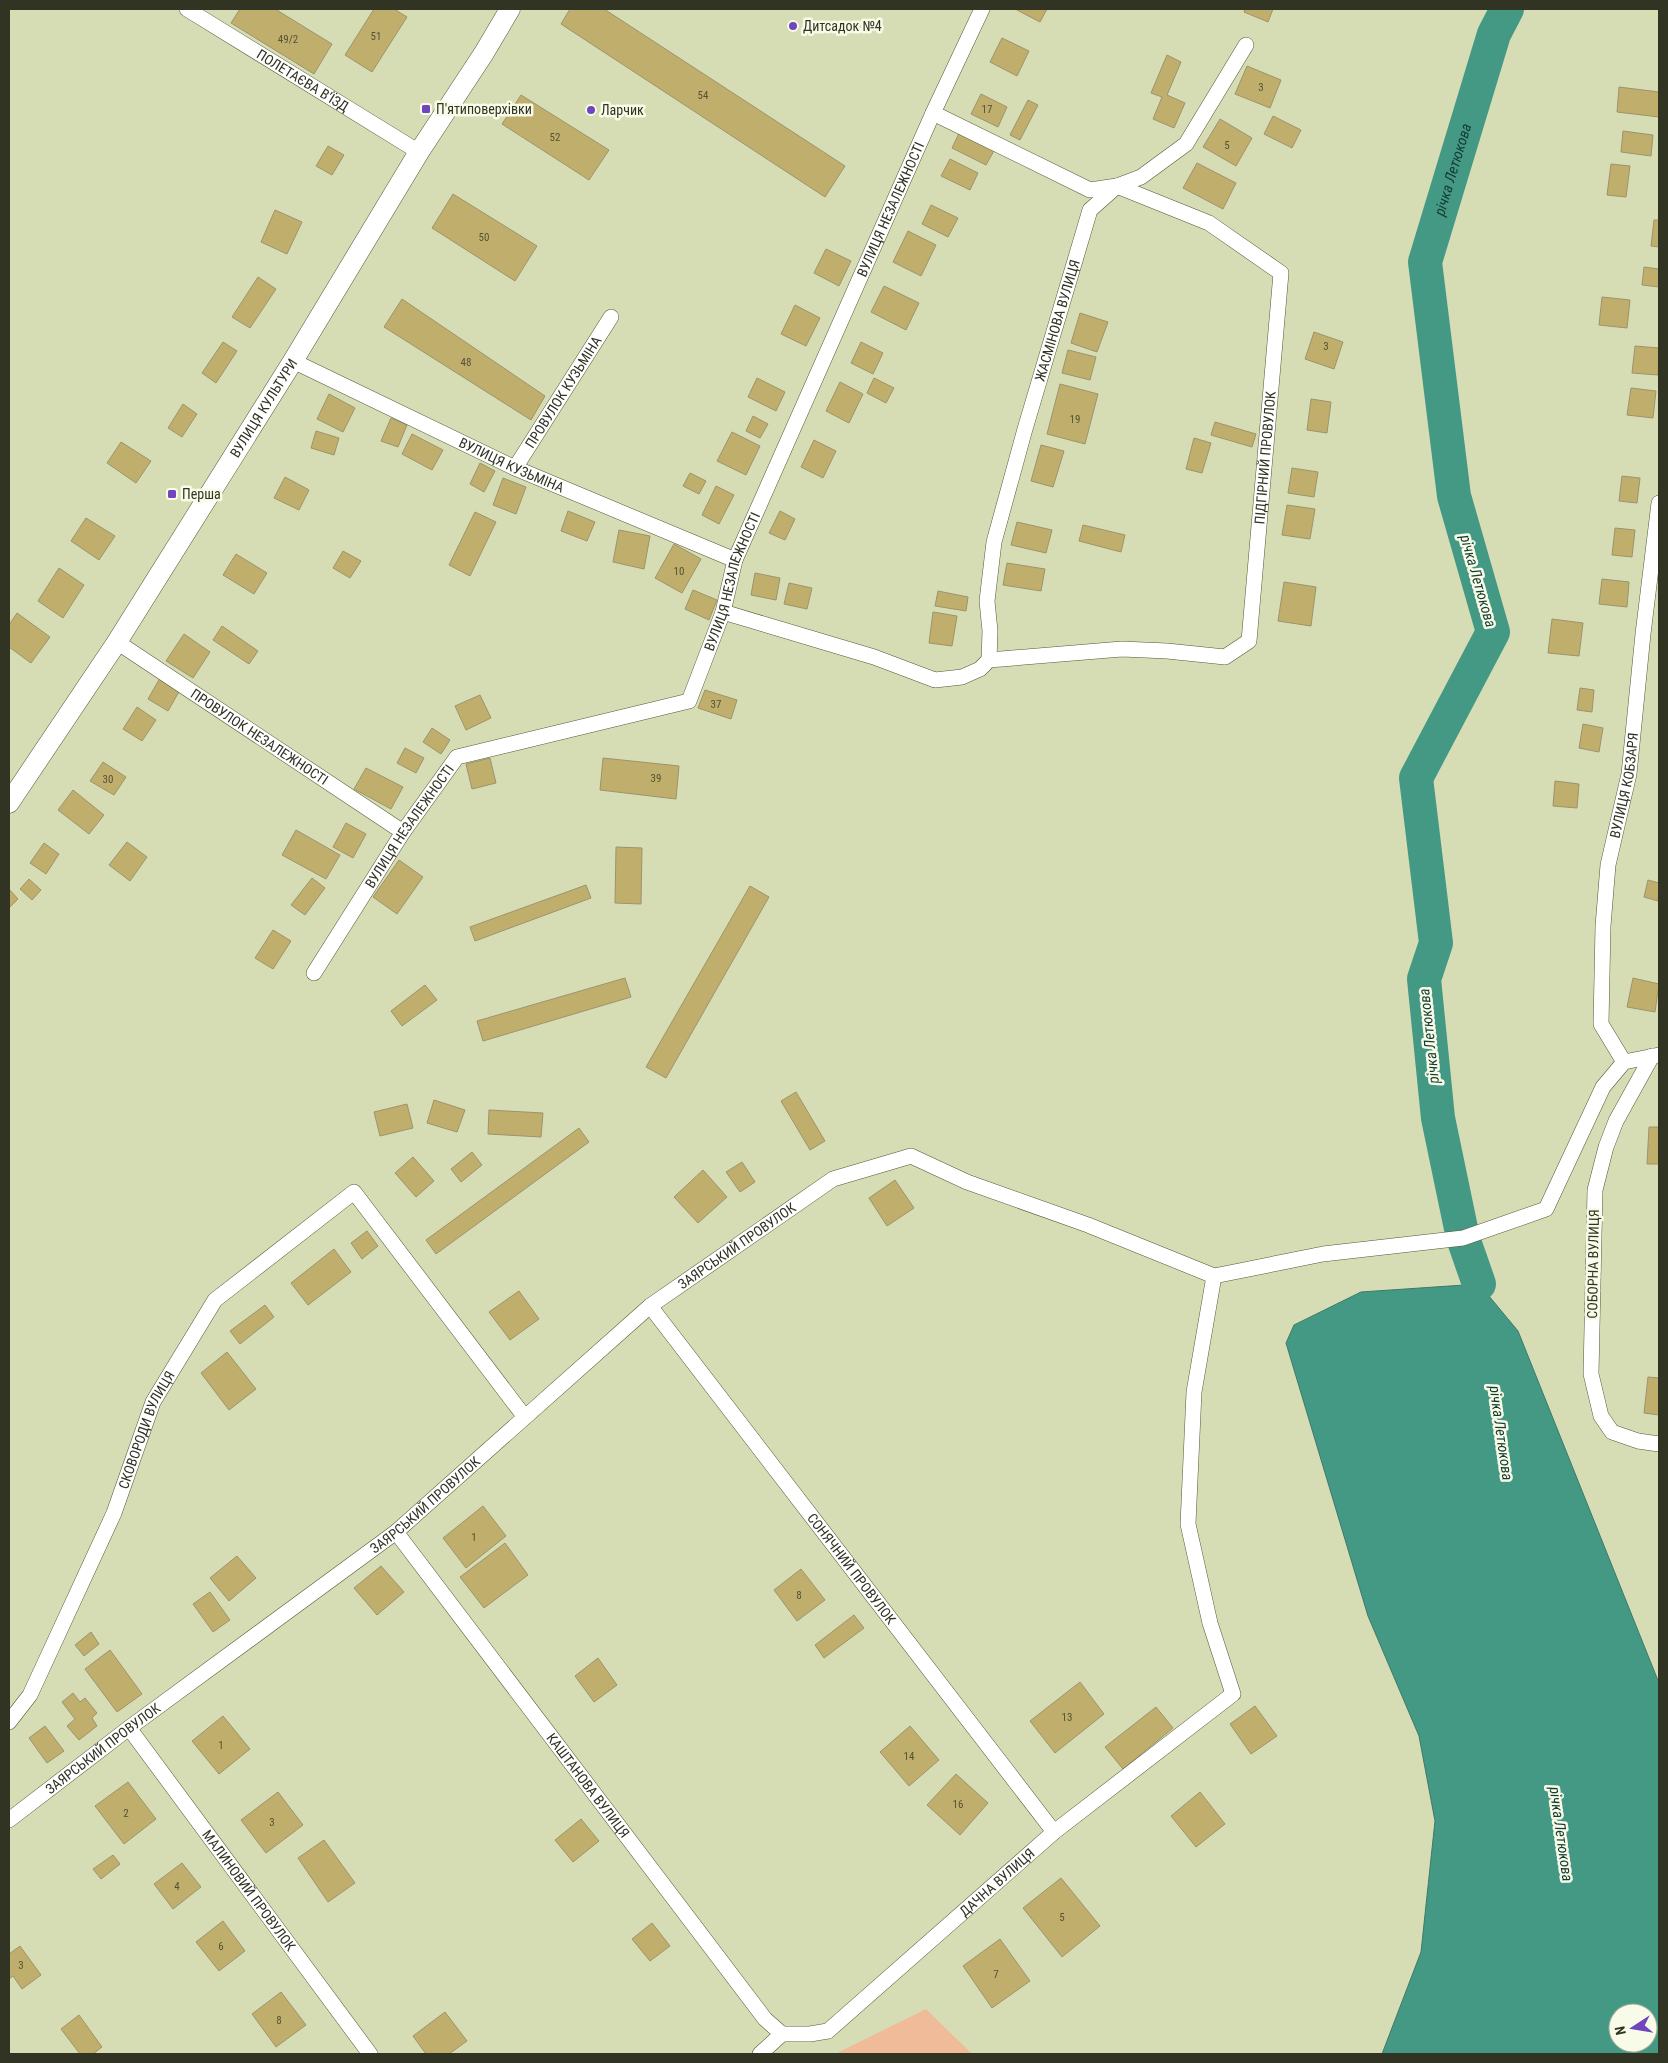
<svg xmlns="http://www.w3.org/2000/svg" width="1668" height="2063" viewBox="0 0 1668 2063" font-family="'Roboto Condensed',sans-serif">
<rect width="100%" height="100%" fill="#d6ddb4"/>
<path fill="#f0bb98" d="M 926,2009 L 972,2054 L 835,2054 Z"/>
<path fill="#449985" stroke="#3e7a68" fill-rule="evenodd" d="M 1479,1284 L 1518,1331 L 1659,1683 L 1659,2054 L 1382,2054 L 1421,1952 L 1435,1821 L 1419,1736 L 1368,1616 L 1286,1343 L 1294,1325 L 1361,1292 ZM 1618,2013 L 1648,2013 L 1648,2043 L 1618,2043 Z"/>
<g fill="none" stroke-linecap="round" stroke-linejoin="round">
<path stroke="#449985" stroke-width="34" id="s1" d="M 1479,1284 L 1463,1238 L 1438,1118 L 1424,979 L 1436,943 L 1416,778 L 1493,632 L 1454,496 L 1425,262 L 1494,34 L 1507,9"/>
</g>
<path fill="#c0af6c" stroke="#9d936c" d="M 240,9 L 275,9 L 332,44 L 314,74 L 231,23 Z
M 374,9 L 394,9 L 407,17 L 372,72 L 345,55 Z
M 570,9 L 604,9 L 845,166 L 825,197 L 561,24 Z
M 1015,9 L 1047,9 L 1040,22 Z
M 1245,9 L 1273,9 L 1268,22 L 1244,12 Z
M 1002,38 L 1029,51 L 1017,76 L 990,62 Z
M 1167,55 L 1181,62 L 1167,95 L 1185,103 L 1174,128 L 1153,119 L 1162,97 L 1151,93 Z
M 1247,66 L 1281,80 L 1270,108 L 1235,94 Z
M 1619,87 L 1659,92 L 1659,117 L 1617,112 Z
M 981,94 L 1007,107 L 998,127 L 971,114 Z
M 521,95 L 609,150 L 589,180 L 502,124 Z
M 1028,100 L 1038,105 L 1020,140 L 1010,135 Z
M 1273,116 L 1301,130 L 1292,148 L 1264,134 Z
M 1220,119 L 1252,138 L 1236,166 L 1203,147 Z
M 960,131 L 995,149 L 986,165 L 952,148 Z
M 1623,131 L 1653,135 L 1651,156 L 1621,152 Z
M 328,146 L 344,155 L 332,175 L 316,166 Z
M 950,159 L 978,173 L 970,190 L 941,176 Z
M 1197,163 L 1236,183 L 1223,209 L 1183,188 Z
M 1611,164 L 1630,166 L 1626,197 L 1607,195 Z
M 453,194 L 537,246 L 515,281 L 432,228 Z
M 931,205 L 958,218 L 948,237 L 922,224 Z
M 275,210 L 302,222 L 287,254 L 261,242 Z
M 1654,220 L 1659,220 L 1659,247 L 1651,246 Z
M 908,231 L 936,245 L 921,276 L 893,262 Z
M 826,249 L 851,261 L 839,286 L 814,273 Z
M 1644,267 L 1659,269 L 1659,287 L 1642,285 Z
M 258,277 L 276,289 L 250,328 L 232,317 Z
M 884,286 L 919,303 L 906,330 L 871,312 Z
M 1602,297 L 1630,300 L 1627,328 L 1599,325 Z
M 402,299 L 545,396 L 531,420 L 384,327 Z
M 795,305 L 820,318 L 806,346 L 781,334 Z
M 1080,313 L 1108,322 L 1097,352 L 1071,343 Z
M 1314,332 L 1343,342 L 1334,369 L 1305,359 Z
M 223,342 L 237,351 L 216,383 L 202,373 Z
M 861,342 L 883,353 L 873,374 L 851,363 Z
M 1635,346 L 1659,348 L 1658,375 L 1632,373 Z
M 1068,350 L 1096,357 L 1090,380 L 1062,373 Z
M 757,378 L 785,392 L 776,411 L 748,397 Z
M 874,378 L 894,388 L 886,403 L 867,393 Z
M 840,382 L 863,394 L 849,423 L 826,411 Z
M 1060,384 L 1098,394 L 1085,444 L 1047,434 Z
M 1631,388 L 1656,391 L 1653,418 L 1627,415 Z
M 329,394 L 355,408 L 343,432 L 317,419 Z
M 1311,399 L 1331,402 L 1327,433 L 1307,430 Z
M 183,404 L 197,414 L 182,437 L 168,428 Z
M 753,416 L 768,424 L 760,438 L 746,431 Z
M 391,418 L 407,425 L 398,447 L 381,441 Z
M 1215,422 L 1256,434 L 1252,447 L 1211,435 Z
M 316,431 L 339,438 L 334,455 L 311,448 Z
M 732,432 L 760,446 L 746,475 L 717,461 Z
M 412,434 L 443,450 L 432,470 L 402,454 Z
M 1194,438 L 1211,443 L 1202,473 L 1186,469 Z
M 814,440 L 836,451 L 823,478 L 801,467 Z
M 121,442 L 151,461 L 136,483 L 107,463 Z
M 1041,445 L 1064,451 L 1053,487 L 1031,481 Z
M 480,463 L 495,471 L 484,492 L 470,484 Z
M 1292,468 L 1318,472 L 1314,497 L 1288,493 Z
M 690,473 L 706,481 L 699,494 L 683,486 Z
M 1622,476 L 1640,478 L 1637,503 L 1619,501 Z
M 285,477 L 309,490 L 299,510 L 274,498 Z
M 503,478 L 526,487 L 516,514 L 493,505 Z
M 716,486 L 734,495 L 719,524 L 702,515 Z
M 1287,505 L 1315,509 L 1310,539 L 1282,535 Z
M 568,511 L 595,522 L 587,541 L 561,531 Z
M 780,511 L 795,519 L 785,540 L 769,533 Z
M 475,512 L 496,522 L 470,576 L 449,565 Z
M 86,518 L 115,536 L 99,560 L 71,541 Z
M 1017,522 L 1052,530 L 1046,553 L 1011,545 Z
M 1083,525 L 1125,535 L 1121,552 L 1079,541 Z
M 1615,528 L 1635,530 L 1632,557 L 1612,555 Z
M 619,530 L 650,536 L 644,569 L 613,562 Z
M 674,544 L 701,559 L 682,593 L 655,578 Z
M 343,551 L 361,561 L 350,578 L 333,568 Z
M 236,554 L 267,573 L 254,594 L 223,575 Z
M 1007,563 L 1045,569 L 1041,591 L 1003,585 Z
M 59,568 L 84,585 L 63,618 L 38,601 Z
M 755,573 L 780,578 L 776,600 L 751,595 Z
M 1602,579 L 1629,582 L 1627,607 L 1599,604 Z
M 1284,582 L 1316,587 L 1311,626 L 1278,621 Z
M 789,583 L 812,588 L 807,609 L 784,604 Z
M 693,590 L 717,600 L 709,620 L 685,609 Z
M 938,591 L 968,597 L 966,611 L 935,606 Z
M 933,612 L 957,616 L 952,646 L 929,643 Z
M 17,613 L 50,637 L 31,663 L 9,647 L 9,625 Z
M 1552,619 L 1583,623 L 1579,656 L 1548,653 Z
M 222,626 L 258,651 L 249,664 L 213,640 Z
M 184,634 L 210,652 L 193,678 L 166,661 Z
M 160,678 L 180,690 L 168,711 L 148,699 Z
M 1580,688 L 1594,690 L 1592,712 L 1577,710 Z
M 705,690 L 737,700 L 731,719 L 698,708 Z
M 480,695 L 491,718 L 466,730 L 455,706 Z
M 137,707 L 156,720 L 142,741 L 123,729 Z
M 1583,724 L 1603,728 L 1599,752 L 1579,748 Z
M 432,728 L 450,740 L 441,754 L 423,742 Z
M 405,748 L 424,758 L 416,773 L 397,763 Z
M 490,758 L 496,783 L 472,789 L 466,764 Z
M 603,758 L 679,766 L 676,799 L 600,790 Z
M 103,762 L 126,777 L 114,795 L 90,781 Z
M 366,768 L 403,787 L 391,809 L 354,789 Z
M 1555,781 L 1579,784 L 1577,808 L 1553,806 Z
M 73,790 L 104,815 L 89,834 L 58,810 Z
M 346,823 L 366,834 L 353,858 L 333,847 Z
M 296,830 L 340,855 L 326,879 L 282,855 Z
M 127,842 L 147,857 L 130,881 L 109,865 Z
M 44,843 L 59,854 L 46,874 L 30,863 Z
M 616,847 L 642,848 L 641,904 L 615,903 Z
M 399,860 L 423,877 L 397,914 L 373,897 Z
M 312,878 L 325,888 L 305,915 L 291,905 Z
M 29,879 L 41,890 L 32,900 L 20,889 Z
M 1648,880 L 1659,883 L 1658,901 L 1644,897 Z
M 586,885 L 591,898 L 475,941 L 470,927 Z
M 750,886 L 769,897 L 666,1078 L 646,1067 Z
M 9,889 L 18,899 L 9,908 Z
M 273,930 L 291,941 L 273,969 L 255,958 Z
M 625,978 L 631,997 L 483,1041 L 477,1021 Z
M 1633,978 L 1659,984 L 1655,1012 L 1627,1007 Z
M 425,985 L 437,1000 L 402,1026 L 391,1011 Z
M 796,1092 L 825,1141 L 810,1150 L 781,1101 Z
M 434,1100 L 465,1110 L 457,1132 L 427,1123 Z
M 407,1104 L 413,1128 L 380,1136 L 374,1112 Z
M 489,1110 L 543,1113 L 541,1137 L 488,1134 Z
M 1649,1127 L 1659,1127 L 1659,1164 L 1647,1164 Z
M 579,1128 L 589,1142 L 436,1254 L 426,1240 Z
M 472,1152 L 482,1165 L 461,1182 L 451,1169 Z
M 413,1157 L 434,1181 L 416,1197 L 395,1173 Z
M 742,1162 L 755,1182 L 740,1192 L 726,1172 Z
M 703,1170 L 727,1197 L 698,1223 L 674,1197 Z
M 895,1180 L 914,1208 L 887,1226 L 869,1198 Z
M 367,1231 L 378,1246 L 362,1259 L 351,1243 Z
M 334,1249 L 351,1272 L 308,1305 L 291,1283 Z
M 519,1291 L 539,1319 L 510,1340 L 489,1312 Z
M 265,1305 L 274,1317 L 240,1344 L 230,1331 Z
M 227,1352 L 256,1389 L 229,1410 L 201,1373 Z
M 1648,1377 L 1659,1378 L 1659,1415 L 1644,1413 Z
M 483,1506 L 506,1536 L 466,1568 L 443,1538 Z
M 505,1543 L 528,1575 L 484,1608 L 460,1577 Z
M 237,1556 L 256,1578 L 229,1601 L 210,1578 Z
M 381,1566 L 404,1592 L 377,1615 L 354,1588 Z
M 801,1569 L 825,1600 L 797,1621 L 774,1590 Z
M 210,1592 L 230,1620 L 213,1632 L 193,1604 Z
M 854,1615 L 864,1628 L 824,1658 L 815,1645 Z
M 91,1632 L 99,1644 L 84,1656 L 75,1645 Z
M 110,1650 L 142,1694 L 117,1712 L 85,1669 Z
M 598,1658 L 617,1685 L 594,1702 L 575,1676 Z
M 1080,1682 L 1104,1714 L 1055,1753 L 1030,1721 Z
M 73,1693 L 80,1702 L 85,1698 L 97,1713 L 92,1718 L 97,1726 L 79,1740 L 67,1726 L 75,1719 L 62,1702 Z
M 1255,1706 L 1277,1736 L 1251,1754 L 1230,1724 Z
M 1156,1707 L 1173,1728 L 1123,1769 L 1105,1747 Z
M 223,1716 L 250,1749 L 219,1774 L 192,1741 Z
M 45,1726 L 64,1751 L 47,1763 L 29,1738 Z
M 910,1726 L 939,1760 L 909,1786 L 880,1752 Z
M 956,1774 L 988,1803 L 960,1835 L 927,1805 Z
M 128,1782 L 156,1819 L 124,1844 L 95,1806 Z
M 278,1792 L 303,1825 L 266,1853 L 241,1820 Z
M 1200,1792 L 1225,1824 L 1196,1847 L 1171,1816 Z
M 581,1819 L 599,1841 L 573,1862 L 555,1840 Z
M 324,1840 L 355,1883 L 328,1902 L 298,1858 Z
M 113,1855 L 120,1864 L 101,1879 L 93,1869 Z
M 182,1863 L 201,1887 L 173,1909 L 154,1884 Z
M 1061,1878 L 1100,1926 L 1062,1957 L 1023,1908 Z
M 223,1921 L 245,1951 L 219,1971 L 196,1942 Z
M 652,1923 L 670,1946 L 650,1961 L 632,1939 Z
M 1000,1939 L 1030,1981 L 992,2008 L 963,1966 Z
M 20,1946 L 41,1975 L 22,1989 L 13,1976 L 9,1979 L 9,1954 Z
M 281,1992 L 306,2025 L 276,2047 L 252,2014 Z
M 445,2012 L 467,2041 L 449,2054 L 426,2054 L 413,2036 Z
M 79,2015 L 102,2047 L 93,2054 L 80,2054 L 61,2029 Z"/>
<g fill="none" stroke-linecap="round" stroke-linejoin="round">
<g stroke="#535935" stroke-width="16">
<g id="street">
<path id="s2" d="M 187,9 L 419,152"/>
<path id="s3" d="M 293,361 L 515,468 L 735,560"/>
<path id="s4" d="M 515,468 L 611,317"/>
<path id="s5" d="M 723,612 L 874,657 L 935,680 L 962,677 L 980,669 L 989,660 L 1122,649 L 1167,651 L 1225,657 L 1249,641 L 1281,273 L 1209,223 L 1117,186 L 1090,190 L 933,113"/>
<path id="s6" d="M 117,642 L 403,832"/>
<path id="s7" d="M 989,660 L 990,631 L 987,601 L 994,542 L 1025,429 L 1090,210 L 1117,186 L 1141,177 L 1186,144 L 1246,45"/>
<path id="s8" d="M 314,973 L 403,832 L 457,757 L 689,701 L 723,612 L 735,560 L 933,113 L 982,9"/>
<path d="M 1652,1056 L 1616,1121 L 1606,1147 L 1595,1190 L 1591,1374 L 1601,1416 L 1612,1432 L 1638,1441 L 1659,1444"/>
<path id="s9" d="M 1624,1062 L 1601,1024 L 1603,926 L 1608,865 L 1629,774 L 1643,634 L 1659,503"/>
<path id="s10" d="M 650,1306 L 1054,1832"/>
<path id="s11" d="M 396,1532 L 765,2019 L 782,2034"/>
<path id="s12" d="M 9,1722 L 30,1695 L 114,1513 L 153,1402 L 215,1300 L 354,1192 L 524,1416"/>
<path id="s13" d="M 129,1728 L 370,2054"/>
<path id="s14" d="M 9,1820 L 129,1728 L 396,1532 L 650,1306 L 833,1179 L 911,1156 L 967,1182 L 1088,1225 L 1214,1276"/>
<path id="s15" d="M 760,2054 L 782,2034 L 810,2034 L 828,2031 L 1054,1832 L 1233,1694 L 1210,1623 L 1188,1524 L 1194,1392 L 1214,1276 L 1323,1254 L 1463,1238 L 1546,1209 L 1603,1087 L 1624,1062 L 1659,1055"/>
</g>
</g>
<g stroke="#535935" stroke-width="21">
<g id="secondary">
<path id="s16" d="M 9,803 L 117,642 L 293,361 L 419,152 L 484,53 L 510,9"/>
</g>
</g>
<use href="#street" stroke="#fff" stroke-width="15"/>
<use href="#secondary" stroke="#fff" stroke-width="20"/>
</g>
<g fill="#7045be" stroke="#f8fbe7" stroke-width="2">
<circle cx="793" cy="26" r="5"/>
<rect x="421" y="104" width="10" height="10" rx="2.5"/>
<circle cx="591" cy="110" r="5"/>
<rect x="167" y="489" width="10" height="10" rx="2.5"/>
</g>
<g text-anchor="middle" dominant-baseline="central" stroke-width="5" stroke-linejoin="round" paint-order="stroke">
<g font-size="11" fill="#555235">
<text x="376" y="36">51</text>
<text x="288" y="39">49/2</text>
<text x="1261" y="87">3</text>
<text x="703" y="95">54</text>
<text x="987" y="109">17</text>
<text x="555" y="137">52</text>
<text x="1227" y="145">5</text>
<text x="484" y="237">50</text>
<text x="1326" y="346">3</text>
<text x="466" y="362">48</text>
<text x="1075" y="419">19</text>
<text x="679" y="571">10</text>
<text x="716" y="704">37</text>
<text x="656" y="778">39</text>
<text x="108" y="779">30</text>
<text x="474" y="1537">1</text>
<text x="799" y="1595">8</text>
<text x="1067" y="1717">13</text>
<text x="221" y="1745">1</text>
<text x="909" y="1756">14</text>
<text x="958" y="1804">16</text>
<text x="126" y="1813">2</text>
<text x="272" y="1822">3</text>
<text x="177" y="1886">4</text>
<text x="1062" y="1917">5</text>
<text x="221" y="1946">6</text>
<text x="21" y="1965">3</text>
<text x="996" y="1974">7</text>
<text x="279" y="2020">8</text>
</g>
<g font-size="14" fill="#313323" stroke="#f8fbe7" text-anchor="start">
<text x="803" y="26">Дитсадок №4</text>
<text x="436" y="109">П'ятиповерхівки</text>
<text x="601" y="110">Ларчик</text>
<text x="182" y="494">Перша</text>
</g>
<g font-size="14" fill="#313323" stroke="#f8fbe7">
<text stroke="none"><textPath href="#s2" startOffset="136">ПОЛЕТАЄВА В’ЇЗД</textPath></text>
<text stroke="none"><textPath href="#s8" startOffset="1030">ВУЛИЦЯ НЕЗАЛЕЖНОСТІ</textPath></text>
<text stroke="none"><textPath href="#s7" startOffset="349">ЖАСМІНОВА ВУЛИЦЯ</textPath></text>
<text stroke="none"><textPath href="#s4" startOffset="90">ПРОВУЛОК КУЗЬМІНА</textPath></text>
<text stroke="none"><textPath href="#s16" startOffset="470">ВУЛИЦЯ КУЛЬТУРИ</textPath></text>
<text stroke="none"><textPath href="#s5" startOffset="732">ПІДГІРНИЙ ПРОВУЛОК</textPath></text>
<text stroke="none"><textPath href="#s3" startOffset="242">ВУЛИЦЯ КУЗЬМІНА</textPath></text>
<text stroke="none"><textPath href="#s8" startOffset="625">ВУЛИЦЯ НЕЗАЛЕЖНОСТІ</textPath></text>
<text stroke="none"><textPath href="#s6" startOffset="171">ПРОВУЛОК НЕЗАЛЕЖНОСТІ</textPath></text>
<text stroke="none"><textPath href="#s9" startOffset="285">ВУЛИЦЯ КОБЗАРЯ</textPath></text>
<text stroke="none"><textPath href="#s8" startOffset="175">ВУЛИЦЯ НЕЗАЛЕЖНОСТІ</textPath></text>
<text stroke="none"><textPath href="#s14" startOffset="928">ЗАЯРСЬКИЙ ПРОВУЛОК</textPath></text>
<text transform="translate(1593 1264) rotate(-89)">СОБОРНА ВУЛИЦЯ</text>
<text stroke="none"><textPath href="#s12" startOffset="324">СКОВОРОДИ ВУЛИЦЯ</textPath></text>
<text stroke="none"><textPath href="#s14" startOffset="522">ЗАЯРСЬКИЙ ПРОВУЛОК</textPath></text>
<text stroke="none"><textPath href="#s10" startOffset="331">СОНЯЧНИЙ ПРОВУЛОК</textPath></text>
<text stroke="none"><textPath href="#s14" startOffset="118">ЗАЯРСЬКИЙ ПРОВУЛОК</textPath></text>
<text stroke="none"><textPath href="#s11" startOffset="318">КАШТАНОВА ВУЛИЦЯ</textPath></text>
<text stroke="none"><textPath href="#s15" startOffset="301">ДАЧНА ВУЛИЦЯ</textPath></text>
<text stroke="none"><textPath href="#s13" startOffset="202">МАЛИНОВИЙ ПРОВУЛОК</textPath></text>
</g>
<g font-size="15" font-style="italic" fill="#143b32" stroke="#f8fbe7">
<text stroke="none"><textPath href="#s1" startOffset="1154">річка Летюкова</textPath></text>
<text transform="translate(1478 581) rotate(74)">річка Летюкова</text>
<text transform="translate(1429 1036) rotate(-96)">річка Летюкова</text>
<text transform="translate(1501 1433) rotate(82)">річка Летюкова</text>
<text transform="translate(1561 1834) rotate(82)">річка Летюкова</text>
</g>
</g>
<rect width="1668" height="2063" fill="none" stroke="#313323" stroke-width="20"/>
<g transform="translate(1633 2028) rotate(258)"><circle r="24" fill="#f8fbe7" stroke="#a8ab99"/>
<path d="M0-4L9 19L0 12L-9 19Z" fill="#7045be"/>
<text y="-8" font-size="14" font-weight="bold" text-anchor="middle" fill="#313323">N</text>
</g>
</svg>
